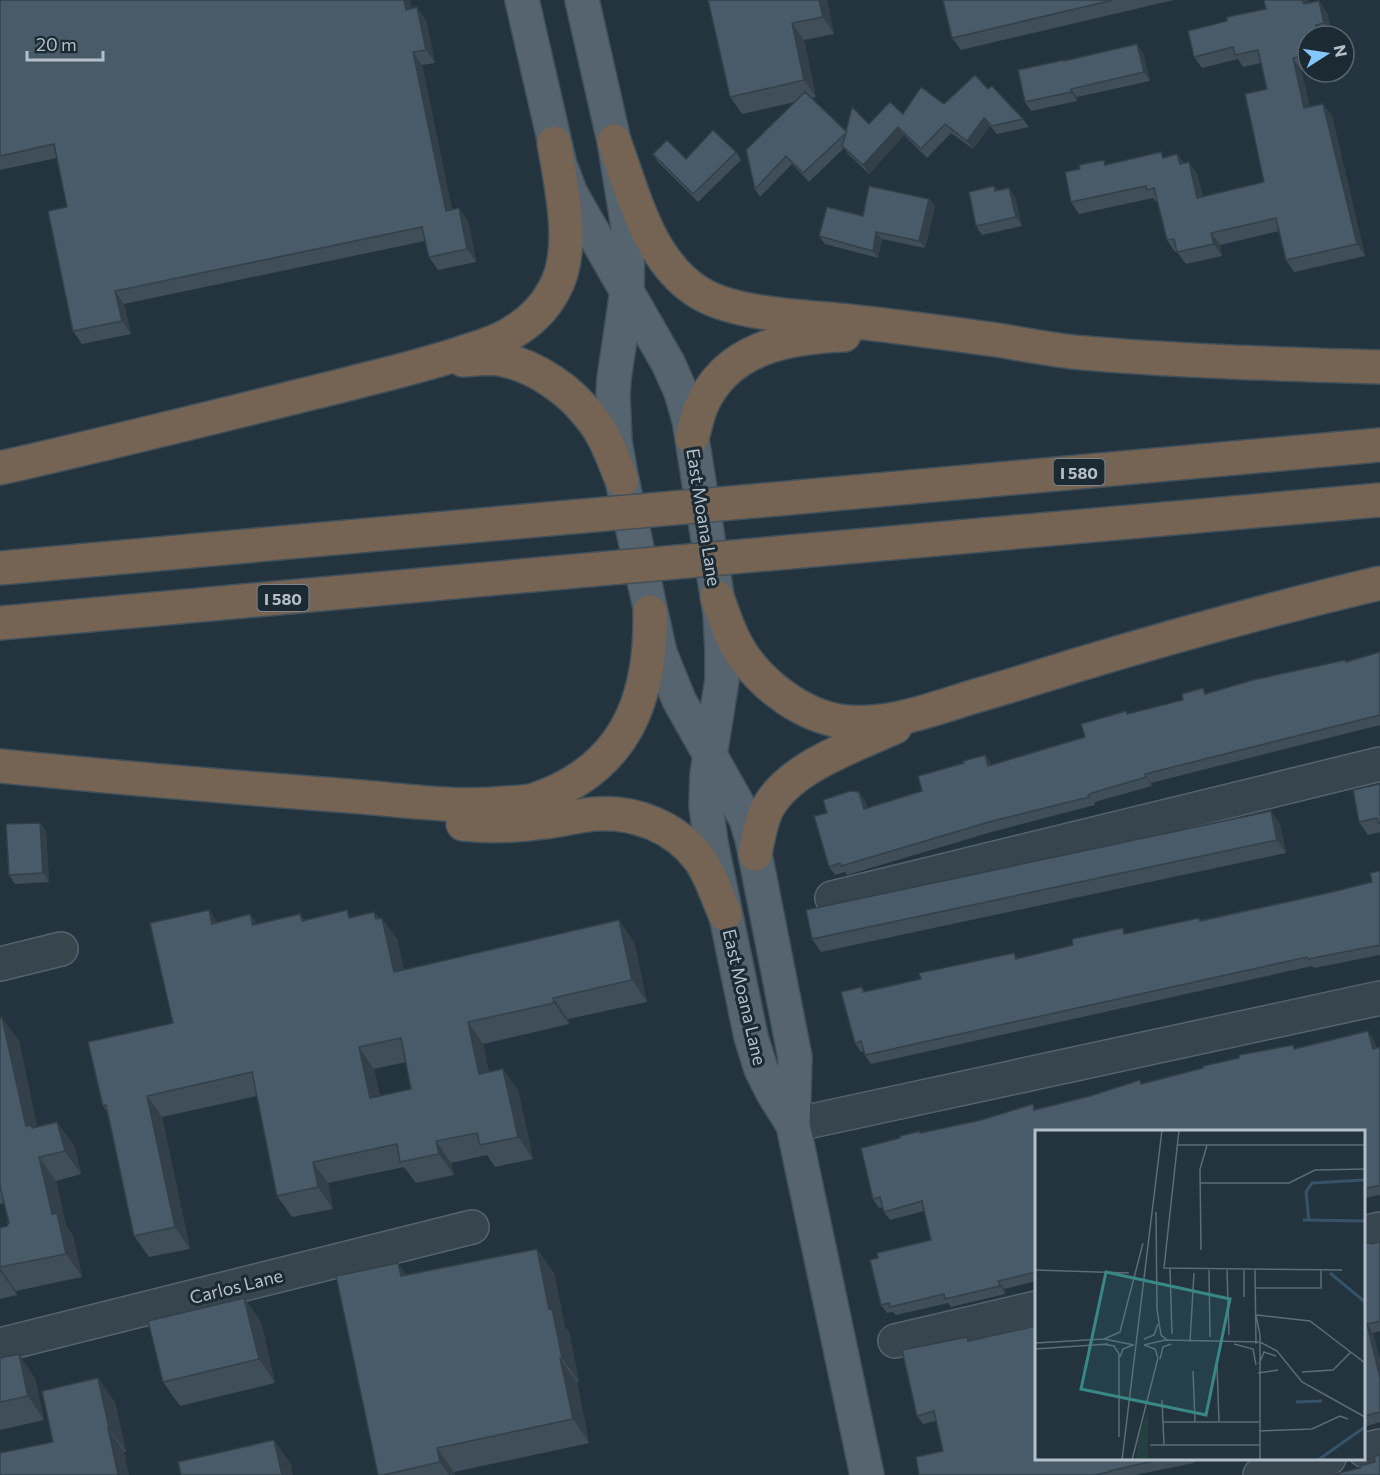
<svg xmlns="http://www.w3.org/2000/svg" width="1380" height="1475" viewBox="0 0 1380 1475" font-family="Commissioner,sans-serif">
<rect width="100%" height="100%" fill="#23343f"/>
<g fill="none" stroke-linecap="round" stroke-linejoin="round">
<g stroke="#55636d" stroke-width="36">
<path id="minor" d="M 832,898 L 1380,764
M 0,964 L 61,949
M 793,1125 L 1380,998
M 1364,1233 L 1380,1229
M 895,1341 L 1036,1308
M 0,1345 L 472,1227
M 1364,1450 L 1380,1446
M 1260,1475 L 1329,1458"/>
</g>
<g stroke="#43515b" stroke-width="36">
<path id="major" d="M 522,0 L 560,165 L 571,194 L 668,363 L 681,392 L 689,420 L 720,614 L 722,650 L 722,680 L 707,774 L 706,806 L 711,843 L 751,1037 L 761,1069 L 773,1093 L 793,1125
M 582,0 L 614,141 L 628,226 L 627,291 L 614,379 L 613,396 L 615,442 L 622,480 L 660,653 L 679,700 L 746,819 L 752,839 L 795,1057 L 793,1125 L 867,1475"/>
</g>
<g stroke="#42505a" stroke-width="36">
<path id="highway" d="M 614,141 C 633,192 647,257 695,290 C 735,318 817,316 866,323 C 910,328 953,334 997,340 C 1022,344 1047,349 1073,352 C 1175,361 1277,364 1380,367
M 463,360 C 476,359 491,357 504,360 C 537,367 571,391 591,418 C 606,436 613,459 622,480
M 692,438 C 695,428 697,417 701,407 C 726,348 787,337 844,335
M 0,468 C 115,442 230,413 344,385 C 386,374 427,365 467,351 C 483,346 500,341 513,332 C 530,322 545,307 554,290 C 577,250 561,186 554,143
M 777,499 L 1380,445
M 789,552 L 1380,500
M 0,568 L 548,519
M 717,597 C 722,610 726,623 732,636 C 750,676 795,713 839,721 C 884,728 930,710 972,697 C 1007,687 1042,676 1077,665 C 1177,635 1278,607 1380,583
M 0,623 L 565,572
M 0,766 C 120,778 241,788 362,797 C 410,801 459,808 507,803 C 515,802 525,803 534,800 C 624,770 652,701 650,612
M 463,824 C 491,827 517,826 545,822 C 562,820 579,815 595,814 C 635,811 676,827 700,860 C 711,876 717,896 725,914
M 755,854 C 758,839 760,824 767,809 C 789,767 854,746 895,727"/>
</g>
<use href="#minor" stroke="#37454f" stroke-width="33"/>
<use href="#major" stroke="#55646f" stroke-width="33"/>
<use href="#highway" stroke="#756354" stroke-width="33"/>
<g stroke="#42505a" stroke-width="36" stroke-linecap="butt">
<path id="highway-bridge" d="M 548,519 L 777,499
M 565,572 L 789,552"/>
</g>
<use href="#highway-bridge" stroke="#756354" stroke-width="33"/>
</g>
<path fill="#3f4e59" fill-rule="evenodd" d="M 0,0 L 412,8 L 426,20 L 435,63 L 422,65 L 452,209 L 468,221 L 476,262 L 438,270 L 429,257 L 425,241 L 124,304 L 131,334 L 82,344 L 73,331 L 67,207 L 57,158 L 0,170 Z
M 708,0 L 827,0 L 834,34 L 804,40 L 816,97 L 812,98 L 846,131 L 903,114 L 944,104 L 988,89 L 1023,119 L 1029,127 L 997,134 L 990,126 L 973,149 L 951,133 L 927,158 L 904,135 L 869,174 L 848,154 L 844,148 L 809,182 L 792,164 L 760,197 L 755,189 L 795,102 L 742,114 L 730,97 Z
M 943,0 L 1174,0 L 961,50 L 952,38 Z
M 1308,0 L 1308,3 L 1319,1 L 1327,13 L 1332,35 L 1326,36 L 1308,36 L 1308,69 L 1301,70 L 1310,107 L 1332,116 L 1365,256 L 1294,272 L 1286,260 L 1279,231 L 1220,245 L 1222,256 L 1186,264 L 1177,252 L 1175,252 L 1167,240 L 1158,201 L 1155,201 L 1153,198 L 1079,214 L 1071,202 L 1080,169 L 1165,157 L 1177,154 L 1184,163 L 1189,162 L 1197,174 L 1203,197 L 1264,182 L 1267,89 L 1261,63 L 1243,67 L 1238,59 L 1202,68 L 1194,57 Z
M 1137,44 L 1143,53 L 1150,81 L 1077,97 L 1077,101 L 1031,111 L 1025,102 L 1065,61 Z
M 736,152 L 741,160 L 698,202 L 658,162 L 653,154 L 686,159 Z
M 994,186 L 997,190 L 1015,197 L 1022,226 L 982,235 L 976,226 Z
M 929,199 L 935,206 L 925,248 L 882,239 L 878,258 L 825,244 L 819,236 L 863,216 Z
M 1380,652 L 1380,725 L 1151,783 L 1152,786 L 1098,801 L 1094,803 L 1095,805 L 995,831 L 847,875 L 845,872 L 835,875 L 829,867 L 827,813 L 865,800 L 867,808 L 922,791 L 964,763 L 985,755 L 991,765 L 1085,737 L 1126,711 L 1129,714 L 1207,694 L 1346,662 Z
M 1380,784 L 1380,832 L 1368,835 L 1359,822 Z
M 40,823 L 46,832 L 49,882 L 15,884 L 9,875 Z
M 1280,824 L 1286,853 L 821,952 L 812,939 Z
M 1380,871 L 1380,955 L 1314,968 L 1312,966 L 871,1064 L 865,1055 L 864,1051 L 861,1052 L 855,1043 L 862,987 L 865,992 L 921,979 L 1014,953 L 1018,959 L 1199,918 L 1201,920 L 1332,892 L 1372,882 Z
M 374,912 L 397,939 L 404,970 L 634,942 L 647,1002 L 568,1019 L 569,1024 L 483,1044 L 489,1072 L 518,1090 L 533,1159 L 495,1167 L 487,1155 L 451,1163 L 454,1175 L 416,1183 L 404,1167 L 328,1183 L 333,1209 L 292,1217 L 277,1196 L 257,1096 L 162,1117 L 190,1249 L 149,1257 L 134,1236 L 107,1112 L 103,1106 L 173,1023 L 218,922 L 250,914 L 257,924 L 300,914 L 304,920 L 352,917 ZM 406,1062 L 411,1089 L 380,1096 L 374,1069 Z
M 0,1016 L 19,1041 L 37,1127 L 74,1145 L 81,1174 L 56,1181 L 66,1226 L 73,1236 L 82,1277 L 16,1291 L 17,1295 L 0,1299 L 0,1228 L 8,1226 L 9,1223 L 4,1203 L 0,1204 Z
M 1374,1040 L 1376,1048 L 1380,1047 L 1380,1195 L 1364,1198 L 1364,1131 L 1036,1131 L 1036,1281 L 1004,1289 L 1005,1294 L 951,1307 L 948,1303 L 896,1315 L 893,1312 L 887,1313 L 881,1305 L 878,1258 L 931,1240 L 924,1211 L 890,1220 L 884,1212 L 883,1207 L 879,1208 L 873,1199 L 900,1138 L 921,1133 L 1037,1110 L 1090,1096 L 1140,1080 L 1142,1084 L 1296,1048 Z
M 1380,1242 L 1380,1331 L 1373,1333 L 1380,1361 L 1380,1422 L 1364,1427 L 1364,1244 L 1371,1244 Z
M 537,1249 L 554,1273 L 565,1327 L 569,1332 L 579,1382 L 577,1382 L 589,1443 L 454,1472 L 455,1475 L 378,1475 L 398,1263 L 406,1275 Z
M 244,1298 L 261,1322 L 275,1383 L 180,1406 L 163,1382 Z
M 967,1337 L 1036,1458 L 1203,1458 L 1194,1460 L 1194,1463 L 1135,1475 L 919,1475 L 943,1451 L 936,1421 L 923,1424 L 917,1416 Z
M 0,1358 L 35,1378 L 44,1420 L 0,1430 Z
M 115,1402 L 126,1452 L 53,1442 Z"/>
<path fill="#334049" d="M 404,0 L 410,0 L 415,22 L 406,10 Z
M 819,0 L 827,0 L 834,34 L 823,17 Z
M 1302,0 L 1308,0 L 1312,16 L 1304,4 Z
M 1319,1 L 1327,13 L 1332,35 L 1324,23 Z
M 417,7 L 426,20 L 435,63 L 426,50 Z
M 792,23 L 804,40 L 816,97 L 804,80 Z
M 1316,25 L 1324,36 L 1318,36 Z
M 1137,44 L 1143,53 L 1150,81 L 1144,72 Z
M 413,52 L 422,65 L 455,224 L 446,211 Z
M 1293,58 L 1301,70 L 1313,120 L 1304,108 Z
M 1071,89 L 1077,97 L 1077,101 L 1071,92 Z
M 1323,104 L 1332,116 L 1365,256 L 1357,244 Z
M 984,118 L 990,126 L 973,149 L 967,141 Z
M 898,127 L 904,135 L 869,174 L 863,165 Z
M 1177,154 L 1185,166 L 1180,164 Z
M 1189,162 L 1197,174 L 1206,210 L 1197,198 Z
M 1009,188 L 1015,197 L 1022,226 L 1016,217 Z
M 929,199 L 935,206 L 925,248 L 919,241 Z
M 459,208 L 468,221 L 476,262 L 467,249 Z
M 876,232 L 882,239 L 878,258 L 873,251 Z
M 1211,233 L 1220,245 L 1222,256 L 1214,244 Z
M 115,291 L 124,304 L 131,334 L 122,321 Z
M 985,755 L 991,763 L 994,775 L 988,766 Z
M 1145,774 L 1151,783 L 1152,786 L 1146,777 Z
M 859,792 L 865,800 L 870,817 L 864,809 Z
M 1271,811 L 1280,824 L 1286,853 L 1277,840 Z
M 40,823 L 46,832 L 49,882 L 43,873 Z
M 209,910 L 224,931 L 212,924 Z
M 374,912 L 384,927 L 382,918 L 397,939 L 409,993 L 394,972 Z
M 250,914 L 265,936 L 253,925 Z
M 619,920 L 634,942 L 647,1002 L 632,980 Z
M 553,998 L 568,1019 L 569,1024 L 554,1003 Z
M 0,1016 L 19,1041 L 39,1136 L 26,1126 L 0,1020 Z
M 468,1022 L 483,1044 L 494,1096 L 479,1074 Z
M 1368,1031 L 1374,1040 L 1378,1057 L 1373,1049 Z
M 359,1047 L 374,1069 L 385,1119 L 370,1098 Z
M 503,1069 L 518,1090 L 533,1159 L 518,1137 Z
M 147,1096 L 162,1117 L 190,1249 L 175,1227 Z
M 57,1122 L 74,1145 L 81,1174 L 65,1151 Z
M 436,1141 L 451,1163 L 454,1175 L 439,1154 Z
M 39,1157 L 56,1181 L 66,1226 L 73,1236 L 82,1277 L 66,1254 L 52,1214 Z
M 313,1162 L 328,1183 L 333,1209 L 318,1187 Z
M 537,1249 L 554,1273 L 565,1327 L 569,1332 L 579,1382 L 562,1358 L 549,1309 Z
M 398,1263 L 415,1287 L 401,1276 Z
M 0,1268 L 16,1291 L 17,1295 L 0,1271 Z
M 998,1281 L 1004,1289 L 1005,1294 L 1000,1286 Z
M 244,1298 L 261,1322 L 275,1383 L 259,1359 Z
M 1367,1324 L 1373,1333 L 1380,1361 L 1380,1378 Z
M 19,1354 L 35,1378 L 44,1420 L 28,1396 Z
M 560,1358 L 577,1382 L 589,1443 L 573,1419 Z
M 98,1378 L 115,1402 L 126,1452 L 109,1428 Z
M 108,1428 L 124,1452 L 129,1475 L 118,1475 Z
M 274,1440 L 291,1464 L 293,1475 L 282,1475 Z
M 437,1448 L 454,1472 L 455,1475 L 449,1475 L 440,1462 Z"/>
<path fill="#495b68" stroke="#334049" stroke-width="1.5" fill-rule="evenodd" d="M 0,0 L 404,0 L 406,10 L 417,7 L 426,50 L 413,52 L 446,211 L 459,208 L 467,249 L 429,257 L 422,227 L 115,291 L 122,321 L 73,331 L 48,211 L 67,207 L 54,144 L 0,156 Z
M 708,0 L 819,0 L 823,17 L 792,23 L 804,80 L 730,97 Z
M 943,0 L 1113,0 L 952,38 Z
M 1264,0 L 1302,0 L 1304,4 L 1319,1 L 1324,23 L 1316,25 L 1318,36 L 1308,36 L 1308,55 L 1293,58 L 1304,108 L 1323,104 L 1357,244 L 1286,260 L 1276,218 L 1211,233 L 1214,244 L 1177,252 L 1174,239 L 1167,240 L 1154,188 L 1147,190 L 1146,186 L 1071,202 L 1065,172 L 1080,169 L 1079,165 L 1104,160 L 1105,165 L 1161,152 L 1163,158 L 1177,154 L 1180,164 L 1189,162 L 1197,198 L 1264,182 L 1245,94 L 1267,89 L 1258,50 L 1235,55 L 1233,47 L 1194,57 L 1188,31 L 1227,21 L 1227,17 L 1266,9 Z
M 1137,44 L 1144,72 L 1071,89 L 1071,92 L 1025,102 L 1018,70 L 1064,60 L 1064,61 Z
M 975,75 L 988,89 L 992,86 L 1023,119 L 992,126 L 984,118 L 967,141 L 945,124 L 921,149 L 898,127 L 863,165 L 842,146 L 846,133 L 803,173 L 786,156 L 755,189 L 746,150 L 805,92 L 846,131 L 852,107 L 869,124 L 890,102 L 903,114 L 921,87 L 944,104 Z
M 713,130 L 736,152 L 693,194 L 653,154 L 667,140 L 686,159 Z
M 869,186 L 929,199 L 919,241 L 876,232 L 873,251 L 819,236 L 827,207 L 863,216 Z
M 994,186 L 995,191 L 1009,188 L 1016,217 L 976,226 L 969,192 Z
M 1380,652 L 1380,715 L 1145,774 L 1146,777 L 1092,793 L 1088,795 L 1089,797 L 989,822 L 841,866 L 840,863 L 829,867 L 814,816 L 827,813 L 823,800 L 850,791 L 859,792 L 864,809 L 922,791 L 918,776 L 964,763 L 963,761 L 985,755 L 988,766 L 1085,737 L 1081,724 L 1126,711 L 1127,714 L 1183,700 L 1182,694 L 1203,688 L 1205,694 L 1253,680 L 1345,660 L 1346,662 Z
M 1380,784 L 1380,823 L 1378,823 L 1377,818 L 1359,822 L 1353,790 Z
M 1271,811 L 1277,840 L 812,939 L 806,910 Z
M 40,823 L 43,873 L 9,875 L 6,824 Z
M 1380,871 L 1380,945 L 1308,959 L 1307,957 L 865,1055 L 861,1041 L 855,1043 L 841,992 L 862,987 L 863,992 L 921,979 L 919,973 L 1014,953 L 1016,959 L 1073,945 L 1072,939 L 1123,928 L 1124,934 L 1199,918 L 1200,921 L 1332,892 L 1372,882 L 1370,873 Z
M 209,910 L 212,924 L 250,914 L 253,925 L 300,914 L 302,921 L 347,910 L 349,918 L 374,912 L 376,919 L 382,918 L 394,972 L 619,920 L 632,980 L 553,998 L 554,1003 L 468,1022 L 479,1074 L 503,1069 L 518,1137 L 480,1145 L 477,1133 L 436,1141 L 439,1154 L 400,1162 L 397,1144 L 313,1162 L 318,1187 L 277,1196 L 252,1072 L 147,1096 L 175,1227 L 134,1236 L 106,1105 L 103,1106 L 88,1042 L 173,1023 L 150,923 ZM 401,1038 L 411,1089 L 370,1098 L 359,1047 Z
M 0,1018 L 2,1018 L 26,1126 L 31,1125 L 32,1128 L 57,1122 L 65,1151 L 39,1157 L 52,1214 L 57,1213 L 66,1254 L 0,1267 L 0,1228 L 8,1226 L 7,1223 L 9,1223 L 0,1186 Z
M 1368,1031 L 1373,1049 L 1380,1047 L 1380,1185 L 1364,1189 L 1364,1131 L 1036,1131 L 1036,1272 L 998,1281 L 1000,1286 L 945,1299 L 944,1294 L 890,1307 L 889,1303 L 881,1305 L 870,1260 L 878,1258 L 877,1253 L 931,1240 L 922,1201 L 884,1212 L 880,1197 L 873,1199 L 861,1148 L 900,1138 L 900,1136 L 920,1131 L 920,1133 L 981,1120 L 1033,1104 L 1034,1110 L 1090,1096 L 1140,1080 L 1141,1084 L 1203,1068 L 1203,1066 L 1239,1058 L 1239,1055 L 1293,1045 L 1294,1049 Z
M 1380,1242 L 1380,1321 L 1367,1324 L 1380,1378 L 1380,1412 L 1364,1416 L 1364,1244 L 1370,1243 L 1371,1244 Z
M 537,1249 L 549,1309 L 552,1308 L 562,1358 L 560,1358 L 573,1419 L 437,1448 L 440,1462 L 383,1475 L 378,1475 L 336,1276 L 398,1263 L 401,1276 Z
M 244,1298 L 259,1359 L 163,1382 L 148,1321 Z
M 1036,1326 L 1036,1458 L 1167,1458 L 1109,1471 L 1109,1472 L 1094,1475 L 919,1475 L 916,1457 L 943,1451 L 934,1411 L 917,1416 L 902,1350 L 967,1337 L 968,1341 Z
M 19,1354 L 28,1396 L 0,1402 L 0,1358 Z
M 98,1378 L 109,1428 L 108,1428 L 118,1475 L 0,1475 L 0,1453 L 53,1442 L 42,1391 Z
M 274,1440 L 282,1475 L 181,1475 L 178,1462 Z
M 1380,1454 L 1380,1475 L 1331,1475 L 1360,1468 L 1360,1466 L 1375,1462 L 1374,1457 Z"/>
<g text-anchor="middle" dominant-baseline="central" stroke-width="6" stroke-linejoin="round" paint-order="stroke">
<g fill="#1c2a34" stroke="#86939d" stroke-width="1.5">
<rect x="1053.5" y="459" width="51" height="26" rx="4.5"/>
<rect x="257.5" y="585" width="51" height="26" rx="4.5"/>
</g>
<g font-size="16" font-weight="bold" fill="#b3c0ca">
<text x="1079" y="472">I 580</text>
<text x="283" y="598">I 580</text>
</g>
<g font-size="18" fill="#b3c0ca" stroke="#1c2a34">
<text transform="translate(704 517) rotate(81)">East Moana Lane</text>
<text transform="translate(745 997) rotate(77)">East Moana Lane</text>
<text transform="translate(236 1286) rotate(-14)">Carlos Lane</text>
</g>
</g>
<g transform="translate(1035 1130)">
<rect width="330" height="330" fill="#23343f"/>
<path d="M 113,280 L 113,330 L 101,330 L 103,310 Z" fill="#25403f"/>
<path fill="none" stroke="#355267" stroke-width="3" d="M 268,90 L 330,91M 274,91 L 271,62 L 277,53 L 330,50M 295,143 L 330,172M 261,272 L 287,271M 283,330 L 330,297"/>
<path fill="none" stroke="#5d6c77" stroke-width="1.5" d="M 144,0 L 129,138 L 307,140M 142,15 L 330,15M 165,53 L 254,53 L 280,40 L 330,39M 121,82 L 122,179 L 126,205 L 132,210M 166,120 L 165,39 L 172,15M 135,139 L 137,204M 0,140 L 94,143M 174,140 L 175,207M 192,140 L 194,205M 209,140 L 209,167M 220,140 L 221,214M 220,158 L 286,158 L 286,140M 221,185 L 225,205 L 225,330M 222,185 L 275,191 L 330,233M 69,209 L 85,202 L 108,113M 109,209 L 119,205 L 123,194M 155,212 L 159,143M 0,213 L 69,209 L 99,215M 68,214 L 79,216 L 84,224 L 84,307M 199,214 L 218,219 L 221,235M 109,215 L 130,210 L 225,212 L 242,221 L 267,252 L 330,287M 0,219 L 73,214M 85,227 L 88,219 L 98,215M 125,229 L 128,217 L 136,214M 224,234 L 229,222 L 241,226M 182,235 L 184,292M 158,241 L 160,292M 267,242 L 298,240 L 316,222M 223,243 L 243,240M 127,270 L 129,315M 128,292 L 224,292M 224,301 L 277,299 L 305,286 L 313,289M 115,315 L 225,315M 87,330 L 127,0M 97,330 L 123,228 L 120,219 L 109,215"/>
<path fill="#388885" fill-opacity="0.15" stroke="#388885" stroke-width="3" d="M 71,142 L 195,169 L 171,285 L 46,259 Z"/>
<rect width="330" height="330" fill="none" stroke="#b3c0ca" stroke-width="3"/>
</g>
<g transform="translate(1326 54) rotate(78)"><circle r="28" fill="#1c2a34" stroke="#586670" stroke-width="1.5"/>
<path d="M0-4.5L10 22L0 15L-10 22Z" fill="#85c7fd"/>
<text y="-9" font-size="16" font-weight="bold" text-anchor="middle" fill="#b3c0ca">N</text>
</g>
<path d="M27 51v9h76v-9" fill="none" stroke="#b3c0ca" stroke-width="3"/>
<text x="36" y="51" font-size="18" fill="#b3c0ca" stroke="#1c2a34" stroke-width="4.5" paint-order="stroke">20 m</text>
</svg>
